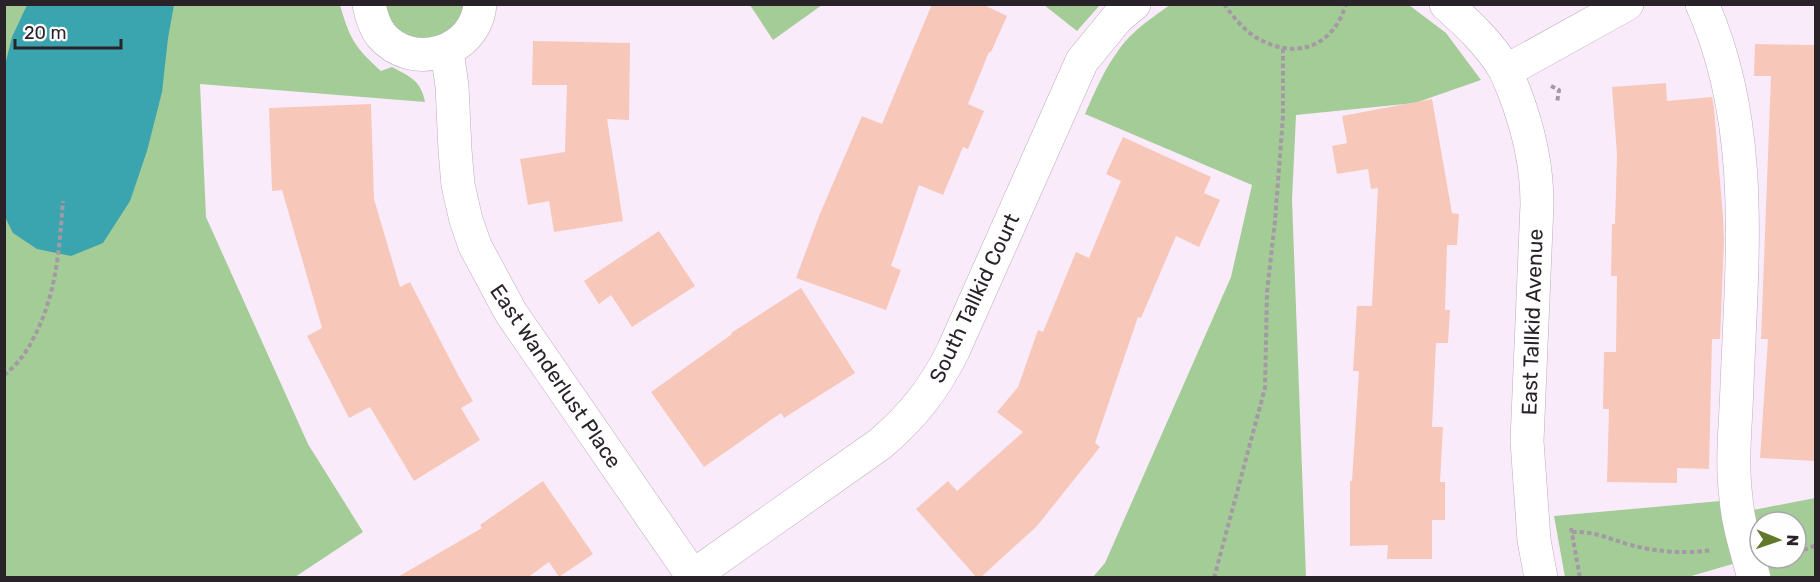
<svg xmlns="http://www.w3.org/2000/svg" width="1820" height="582" viewBox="0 0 1820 582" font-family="Rubik,sans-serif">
<rect width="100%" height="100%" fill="#faebfb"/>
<path fill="#a3cc97" d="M 4,5 L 340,5 C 349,37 355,48 381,71 L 392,67 C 410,77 421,80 425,102 L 200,84 L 206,217 L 308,444 L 363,532 L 295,577 L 5,577 Z
M 384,5 L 465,5 C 453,49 398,52 384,5 Z
M 750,5 L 822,5 L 773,40 Z
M 1044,5 L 1100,5 L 1077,31 Z
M 1170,5 L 1409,5 L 1446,33 L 1481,80 L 1415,103 L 1296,115 L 1292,200 L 1306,577 L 1093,577 L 1105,563 L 1231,277 L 1252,185 L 1085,114 C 1095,91 1105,68 1120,48 C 1133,30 1153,17 1170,5 Z
M 1815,498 L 1815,577 L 1770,577 L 1764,558 L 1796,558 L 1796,522 L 1760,522 L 1760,543 L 1753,510 Z
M 1721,501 L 1736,563 L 1688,577 L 1565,577 L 1554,516 Z"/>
<path fill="#3aa5ae" d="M 27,5 L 174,5 L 168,38 L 162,92 L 147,151 L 130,201 L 103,243 L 71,256 L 37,249 L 13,233 L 5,217 L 5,65 L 12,37 Z"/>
<path fill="#f7c8b9" d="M 932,4 L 982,4 L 1007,16 L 991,52 L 989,52 L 968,104 L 984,111 L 968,149 L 963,147 L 943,195 L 919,185 L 891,266 L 901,270 L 886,310 L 796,278 L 819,216 L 862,116 L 882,124 Z
M 533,41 L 630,43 L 629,120 L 607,119 L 623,221 L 554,232 L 549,201 L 528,205 L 520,159 L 565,152 L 567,85 L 532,85 Z
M 1755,44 L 1815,45 L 1815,461 L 1760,458 L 1768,339 L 1761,339 L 1771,76 L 1754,76 Z
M 1666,83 L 1667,101 L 1712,97 L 1714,108 L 1723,217 L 1724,240 L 1720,339 L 1712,339 L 1709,469 L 1677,468 L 1677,483 L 1607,482 L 1609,409 L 1603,409 L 1604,352 L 1616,352 L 1617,276 L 1611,276 L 1612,224 L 1615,224 L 1617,155 L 1612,87 Z
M 1432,99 L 1452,213 L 1459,214 L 1457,245 L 1447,245 L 1445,310 L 1450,310 L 1448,343 L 1436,343 L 1432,427 L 1443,427 L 1440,482 L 1445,482 L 1445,520 L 1432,520 L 1432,559 L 1387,559 L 1388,545 L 1350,546 L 1350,481 L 1352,481 L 1359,371 L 1353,371 L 1357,306 L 1372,306 L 1378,188 L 1371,189 L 1368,169 L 1337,174 L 1332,146 L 1347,143 L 1342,116 Z
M 371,104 L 374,199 L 400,287 L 410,282 L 458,375 L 473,401 L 461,408 L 480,440 L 414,481 L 370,407 L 349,418 L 307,336 L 322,328 L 282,190 L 272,191 L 269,108 Z
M 1123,137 L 1211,177 L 1204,193 L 1220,200 L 1199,247 L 1176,236 L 1141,318 L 1138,317 L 1095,443 L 1100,447 L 1037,526 L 980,578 L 977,578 L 916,509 L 948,481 L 957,491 L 1023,432 L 997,412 L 1018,387 L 1038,330 L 1043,332 L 1076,252 L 1089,258 L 1121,181 L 1106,174 Z
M 659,231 L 695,286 L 632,327 L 611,295 L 599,304 L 584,281 Z
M 801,288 L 855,373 L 784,418 L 781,413 L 704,467 L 651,392 L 732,334 L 731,333 Z
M 543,481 L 593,554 L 559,577 L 549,562 L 527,578 L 396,578 L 482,528 L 480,525 Z"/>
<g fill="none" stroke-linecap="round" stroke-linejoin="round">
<g stroke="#bbadbc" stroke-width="34">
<path id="minor" d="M 369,4 C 371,15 374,26 381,35 C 412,72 476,53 480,4
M 1446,4 C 1468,24 1490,44 1505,70 C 1508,76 1511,84 1514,91 C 1528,127 1537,165 1537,204 L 1527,441 L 1534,540 L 1541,578
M 1702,4 C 1756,125 1742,257 1737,385 C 1736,422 1731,461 1736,498 C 1738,525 1747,551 1754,578
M 447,51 L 452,86 L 455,150 L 458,185 L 466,220 L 475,246 L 511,313 L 694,578
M 1506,71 L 1627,4
M 690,578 L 880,444 C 913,416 934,389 953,351 L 1082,61 L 1118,17 L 1134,4"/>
</g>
<path stroke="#a499a4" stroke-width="4" stroke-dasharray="4.5 3" stroke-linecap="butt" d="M 1224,4 C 1233,17 1244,30 1257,38 C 1295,60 1333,48 1346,4
M 1551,86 L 1559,90 L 1557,103
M 4,375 C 17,365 26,353 33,339 C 57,294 59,250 63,201
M 1571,528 L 1580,578
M 1572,532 C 1595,531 1609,539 1631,545 C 1656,552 1687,554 1712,550
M 1796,549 L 1807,549 L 1816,545
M 1214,578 L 1265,388 L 1267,292 L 1275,221 L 1283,116 L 1283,48"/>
<use href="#minor" stroke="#fff" stroke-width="33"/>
</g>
<g text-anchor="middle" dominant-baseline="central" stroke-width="4.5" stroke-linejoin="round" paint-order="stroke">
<g font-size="21" fill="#292329" stroke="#fefefe">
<text transform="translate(974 298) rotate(-65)">South Tallkid Court</text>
<text transform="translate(1532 322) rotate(-88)">East Tallkid Avenue</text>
<text transform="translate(556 376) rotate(56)">East Wanderlust Place</text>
</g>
</g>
<rect width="1820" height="582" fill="none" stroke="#292329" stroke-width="12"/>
<g transform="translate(1778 540) rotate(92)"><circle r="28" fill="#fefefe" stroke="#a9a6a9" stroke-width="1.5"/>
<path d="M0-4.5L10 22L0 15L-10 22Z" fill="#62792b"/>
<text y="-9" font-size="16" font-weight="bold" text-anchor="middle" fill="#292329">N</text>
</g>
<path d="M15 39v9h106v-9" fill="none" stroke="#292329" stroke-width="3"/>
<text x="24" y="39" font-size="18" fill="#292329" stroke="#fefefe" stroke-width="4.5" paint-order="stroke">20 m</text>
</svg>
